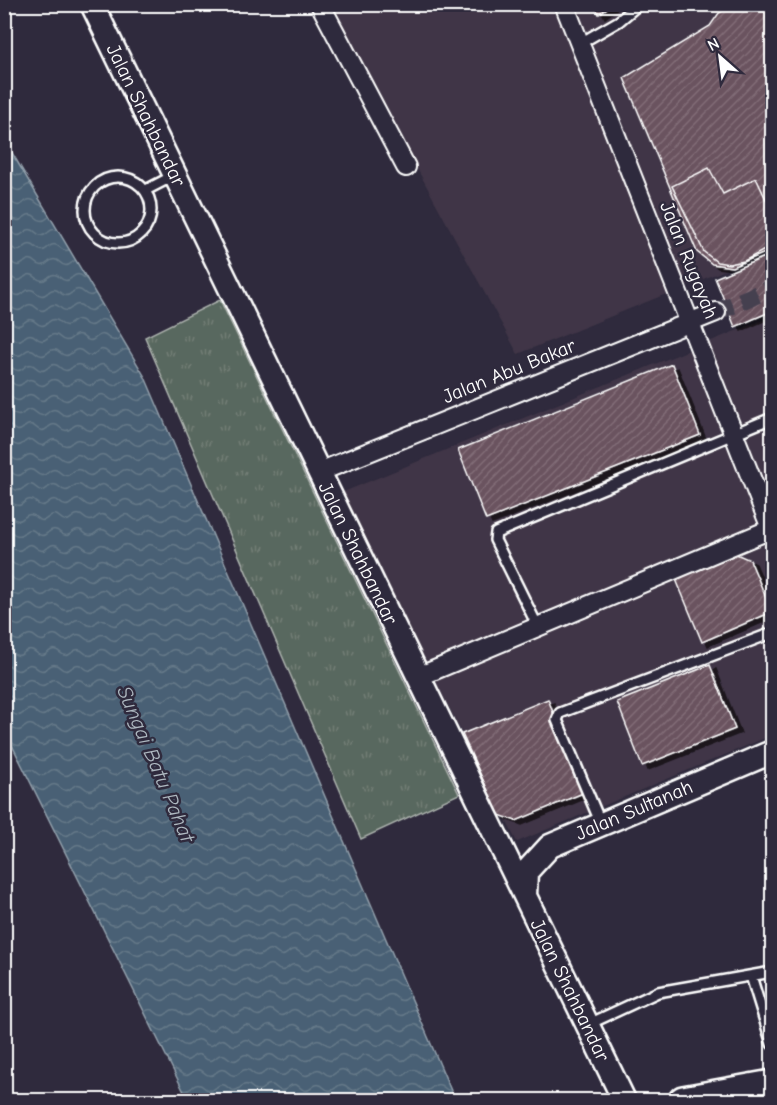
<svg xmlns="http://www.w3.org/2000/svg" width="777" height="1105" viewBox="0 0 777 1105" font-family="'Comic Neue',sans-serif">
<defs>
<pattern id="grass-tufts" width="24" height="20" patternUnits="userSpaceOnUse" patternTransform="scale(1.5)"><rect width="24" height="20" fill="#59675e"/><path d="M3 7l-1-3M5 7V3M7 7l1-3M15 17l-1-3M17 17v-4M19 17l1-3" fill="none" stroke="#727e76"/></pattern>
<pattern id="water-waves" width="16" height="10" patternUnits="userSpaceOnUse" patternTransform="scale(1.5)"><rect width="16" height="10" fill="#4a6174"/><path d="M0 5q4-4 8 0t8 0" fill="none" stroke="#657989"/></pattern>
<pattern id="building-hatch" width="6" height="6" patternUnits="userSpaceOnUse" patternTransform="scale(1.5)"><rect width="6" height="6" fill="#6b535f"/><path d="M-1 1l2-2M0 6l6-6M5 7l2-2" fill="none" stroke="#816d77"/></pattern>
<filter id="shadow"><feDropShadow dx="6" dy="4" stdDeviation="0" flood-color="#0009"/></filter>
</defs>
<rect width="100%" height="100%" fill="#2f2a3d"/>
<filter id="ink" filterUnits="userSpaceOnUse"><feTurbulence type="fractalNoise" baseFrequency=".0167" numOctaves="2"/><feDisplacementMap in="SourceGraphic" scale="12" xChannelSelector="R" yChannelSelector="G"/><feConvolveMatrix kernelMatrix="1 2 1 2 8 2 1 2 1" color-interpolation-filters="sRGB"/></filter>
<g filter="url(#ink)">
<path fill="#413647" d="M 328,5 L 772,5 L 772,251 L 518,354 Z
M 772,316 L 772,735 L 517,842 L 341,493 Z"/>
<path fill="url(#grass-tufts)" stroke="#acb3ae" stroke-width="1.5" d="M 220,300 L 459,794 L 361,839 L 145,337 Z"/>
<path fill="url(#water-waves)" stroke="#92a0ac" stroke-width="1.5" d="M 5,141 L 145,377 L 455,1100 L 188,1100 L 5,731 Z"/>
<path fill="url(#building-hatch)" stroke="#fff" stroke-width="1.5" filter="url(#shadow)" d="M 594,4 L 612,4 L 599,14 Z
M 735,4 L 766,4 L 772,10 L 772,250 L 732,267 L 712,264 L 697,252 L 624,78 L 710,26 L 719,13 Z
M 709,168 L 723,194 L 756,178 L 772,212 L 772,246 L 744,261 L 729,264 L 717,262 L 704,252 L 672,186 Z
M 772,254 L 772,311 L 735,327 L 715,278 Z
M 672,364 L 700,435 L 486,520 L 458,450 Z
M 734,553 L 750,560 L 772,612 L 702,642 L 675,577 Z
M 710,665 L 735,729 L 642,766 L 617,702 Z
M 548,699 L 583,793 L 516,821 L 499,815 L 462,734 Z"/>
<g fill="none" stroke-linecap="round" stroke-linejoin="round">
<path stroke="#443f50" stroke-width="18" stroke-dasharray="18 9" stroke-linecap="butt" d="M 716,312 L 772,288"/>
<g stroke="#fff" stroke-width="14">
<path id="service" d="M 579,44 L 619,21 L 639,4
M85 210a33 33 0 1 1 66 0a33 33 0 1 1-66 0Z
M 146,190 L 175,175
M 538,627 L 495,540 L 496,533 L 772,418
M 601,824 L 557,720 L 560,713 L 772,633
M 751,976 L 772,1044
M 589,1024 L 658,992 L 772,972"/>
</g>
<g stroke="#fff" stroke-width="22">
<path id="minor" d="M 320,4 L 406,167
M 564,4 L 772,531
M 319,472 L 716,312
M 418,677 L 771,529"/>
</g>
<g stroke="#fff" stroke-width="27">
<path id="tertiary" d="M 92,4 L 624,1100
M 525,896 L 526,872 L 550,846 L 772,752"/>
</g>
<g stroke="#fff" stroke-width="32">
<path id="primary" d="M 683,1100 L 772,1084"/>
</g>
<use href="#service" stroke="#2f2a3d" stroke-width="9"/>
<use href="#minor" stroke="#2f2a3d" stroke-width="18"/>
<use href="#tertiary" stroke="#2f2a3d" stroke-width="22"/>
<use href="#primary" stroke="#2f2a3d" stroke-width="27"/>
</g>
</g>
<g text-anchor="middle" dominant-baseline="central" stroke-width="5" stroke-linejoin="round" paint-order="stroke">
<g font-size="20" fill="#fff" stroke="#2f2a3d">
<text transform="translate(146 115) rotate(64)">Jalan Shahbandar</text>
<text transform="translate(689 260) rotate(68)">Jalan Rugayah</text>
<text transform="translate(509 371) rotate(-22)">Jalan Abu Bakar</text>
<text transform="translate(358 553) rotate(64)">Jalan Shahbandar</text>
<text transform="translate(634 810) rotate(-23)">Jalan Sultanah</text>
<text transform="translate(570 990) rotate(64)">Jalan Shahbandar</text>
</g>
<g font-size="21" font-style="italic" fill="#aeb8c0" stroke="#2f2a3d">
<text transform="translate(156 764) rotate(67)">Sungai Batu Pahat</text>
</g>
</g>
<rect width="777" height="1105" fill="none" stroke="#2f2a3d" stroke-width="24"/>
<rect x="12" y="12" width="753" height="1081" fill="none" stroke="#fff" stroke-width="2" filter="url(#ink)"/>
<g transform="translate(720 57) rotate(332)" stroke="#2f2a3d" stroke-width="4.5" paint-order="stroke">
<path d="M0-4.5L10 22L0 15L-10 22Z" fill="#ffffff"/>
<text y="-9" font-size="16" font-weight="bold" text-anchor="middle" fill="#ffffff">N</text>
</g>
</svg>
